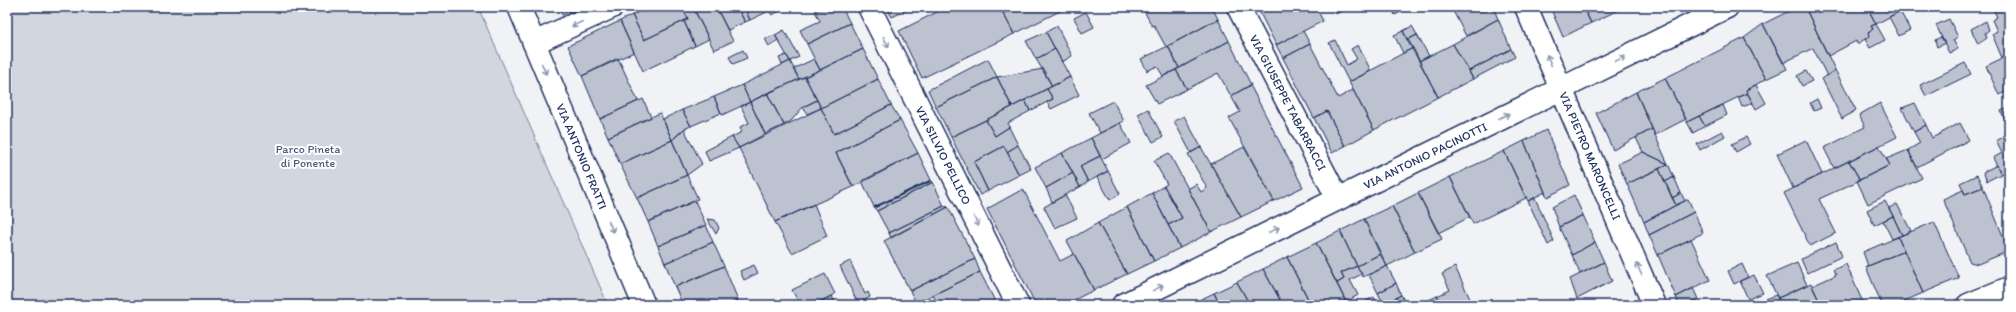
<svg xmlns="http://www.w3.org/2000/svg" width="2016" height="312" viewBox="0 0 2016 312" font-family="Itim,sans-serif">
<rect width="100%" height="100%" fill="#f1f2f5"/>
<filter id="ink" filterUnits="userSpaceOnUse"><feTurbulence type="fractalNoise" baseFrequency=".025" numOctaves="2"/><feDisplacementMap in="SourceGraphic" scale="8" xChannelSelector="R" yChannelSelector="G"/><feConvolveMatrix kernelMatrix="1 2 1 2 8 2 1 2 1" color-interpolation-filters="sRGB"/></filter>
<g filter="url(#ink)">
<path fill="#d2d6df" stroke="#76829e" d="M 7,7 L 478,7 L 608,305 L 7,305 Z"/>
<path fill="#bcc2d0" stroke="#1b2f5e" d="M 558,7 L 580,7 L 562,15 Z
M 650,7 L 682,7 L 688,19 L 644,40 L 632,15 Z
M 682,7 L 693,7 L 709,39 L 695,46 L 684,21 L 688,19 Z
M 693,7 L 716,7 L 733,41 L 714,50 Z
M 716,7 L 737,7 L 745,22 L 728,30 Z
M 737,7 L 744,7 L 750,20 L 745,22 Z
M 744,7 L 766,7 L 769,11 L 750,20 Z
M 766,7 L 787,7 L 772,15 Z
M 823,7 L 842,7 L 850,23 L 807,44 L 800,30 L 820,21 L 815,11 Z
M 886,7 L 913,7 L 892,17 Z
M 947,7 L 1000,7 L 1014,34 L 922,78 L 899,31 Z
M 1000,7 L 1068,7 L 1014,34 Z
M 1142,7 L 1212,7 L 1218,19 L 1166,47 L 1154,25 L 1152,26 Z
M 1257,7 L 1316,7 L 1323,21 L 1276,45 Z
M 1332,7 L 1349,7 L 1336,14 Z
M 1391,7 L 1411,7 L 1395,15 Z
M 1451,7 L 1493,7 L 1498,19 L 1466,36 Z
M 1550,7 L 1583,7 L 1591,23 L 1563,37 Z
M 1583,7 L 1620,7 L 1621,9 L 1591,23 Z
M 1797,7 L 1805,7 L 1835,70 L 1827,76 L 1813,48 L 1783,63 L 1763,24 Z
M 1805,7 L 1867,7 L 1876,24 L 1871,26 L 1873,29 L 1868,32 L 1870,36 L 1857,44 L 1856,41 L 1828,56 Z
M 1867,7 L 1908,7 L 1876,24 Z
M 1992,7 L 2009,7 L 2009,55 L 2002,58 L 1992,34 L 1997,31 L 1992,20 L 1997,17 Z
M 1900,11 L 1910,30 L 1899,36 L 1889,17 Z
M 1086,12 L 1094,27 L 1082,33 L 1074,18 Z
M 632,15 L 644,40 L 684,21 L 695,46 L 643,71 L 620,21 Z
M 1218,19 L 1229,41 L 1179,68 L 1168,46 Z
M 1498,19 L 1511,49 L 1469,71 L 1453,44 Z
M 1949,19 L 1958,37 L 1953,40 L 1958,49 L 1949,53 L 1936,25 Z
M 620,21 L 634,52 L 582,76 L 568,46 Z
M 1986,21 L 1989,30 L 1985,33 L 1987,38 L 1978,44 L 1971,29 Z
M 850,23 L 863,49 L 820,70 L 807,44 Z
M 1763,24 L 1787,69 L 1766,79 L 1744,38 Z
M 1876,24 L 1885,40 L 1870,48 L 1865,39 L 1870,36 L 1868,32 L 1873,29 L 1871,26 Z
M 1057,26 L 1072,56 L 1062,62 L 1046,32 Z
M 1412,26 L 1417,35 L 1407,40 L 1403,31 Z
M 784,30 L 799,57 L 790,61 L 775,35 Z
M 1303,31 L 1310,44 L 1283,58 L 1276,45 Z
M 1403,31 L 1413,48 L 1403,53 L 1394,35 Z
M 1046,32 L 1055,49 L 1036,59 L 1026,41 Z
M 775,35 L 778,40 L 769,46 L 765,39 Z
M 1417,35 L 1429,56 L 1419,61 L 1407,40 Z
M 1941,37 L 1945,43 L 1937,47 L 1935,40 Z
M 1744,38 L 1766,79 L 1746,90 L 1747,93 L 1687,122 L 1665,78 Z
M 1335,40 L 1347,65 L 1357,59 L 1351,49 L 1358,45 L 1371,71 L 1349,82 L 1329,43 Z
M 1229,41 L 1251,85 L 1231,96 L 1218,73 L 1187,89 L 1176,70 Z
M 1310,44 L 1338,98 L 1353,90 L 1374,130 L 1345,146 L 1327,111 L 1314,118 L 1283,58 Z
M 1453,44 L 1473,79 L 1438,97 L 1419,61 Z
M 1168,46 L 1179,68 L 1163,76 L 1157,66 L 1147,71 L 1141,59 Z
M 1413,48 L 1438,97 L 1374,130 L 1349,82 Z
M 863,49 L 878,79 L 821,108 L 805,77 Z
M 1055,49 L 1070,77 L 1052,86 L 1036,59 Z
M 1511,49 L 1515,57 L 1473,79 L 1469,71 Z
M 743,50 L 747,58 L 733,64 L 729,57 Z
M 786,55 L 790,61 L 782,65 L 779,58 Z
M 2009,55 L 2009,90 L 1999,95 L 1986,66 Z
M 618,58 L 638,101 L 600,119 L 582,76 Z
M 814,59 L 820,70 L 799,79 L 793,69 Z
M 988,59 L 997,77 L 936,107 L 928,90 Z
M 790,61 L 799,79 L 750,102 L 742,85 Z
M 1965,63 L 1971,74 L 1926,96 L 1920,85 Z
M 1043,69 L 1052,86 L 1012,107 L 997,77 Z
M 1176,70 L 1187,89 L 1157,104 L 1146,85 Z
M 1835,70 L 1856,110 L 1842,119 L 1822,79 Z
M 1806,71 L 1812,81 L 1802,86 L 1797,76 Z
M 805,77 L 817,100 L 803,107 L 791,121 L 784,125 L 767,93 Z
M 997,77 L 1012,107 L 951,137 L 936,107 Z
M 1070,77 L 1079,95 L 1051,109 L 1047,102 L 1053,99 L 1047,89 Z
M 1665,78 L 1686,119 L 1655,135 L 1636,92 Z
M 878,79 L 891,105 L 834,134 L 821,108 Z
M 742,85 L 750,102 L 722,115 L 714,97 Z
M 1250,85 L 1303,187 L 1274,201 L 1229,118 L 1240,112 L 1231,96 Z
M 1756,85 L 1766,103 L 1756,109 L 1746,90 Z
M 1047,89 L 1053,99 L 1030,111 L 1025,100 Z
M 1636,92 L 1652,129 L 1613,150 L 1596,113 Z
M 767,93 L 784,125 L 765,134 L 750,102 Z
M 1747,93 L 1753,103 L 1742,107 L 1738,97 Z
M 714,97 L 721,113 L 691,126 L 682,110 Z
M 643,99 L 651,117 L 608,137 L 600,119 Z
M 1817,99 L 1821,108 L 1814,111 L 1810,103 Z
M 817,100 L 821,108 L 807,114 L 803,107 Z
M 1025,100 L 1030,111 L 1008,123 L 1009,127 L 995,136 L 986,120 Z
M 1113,101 L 1124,121 L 1100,133 L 1089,113 Z
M 750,102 L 765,134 L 739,148 L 732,137 L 742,132 L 740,127 L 749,123 L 741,106 Z
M 1880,103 L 1897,137 L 1834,168 L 1824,148 L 1865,127 L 1859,115 Z
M 1915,103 L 1926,125 L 1914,132 L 1902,108 Z
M 891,105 L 900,120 L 836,153 L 853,187 L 775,222 L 739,148 L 821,108 L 834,134 Z
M 1723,105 L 1727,115 L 1705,126 L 1699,116 Z
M 2009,107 L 2009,129 L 2001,111 Z
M 1148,109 L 1163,137 L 1153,142 L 1138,114 Z
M 682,110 L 691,126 L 684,129 L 672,140 L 663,119 Z
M 1327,111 L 1345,146 L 1332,153 L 1314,118 Z
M 660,113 L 672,140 L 620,164 L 608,137 Z
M 1184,116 L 1201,147 L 1191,153 L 1174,121 Z
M 1699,116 L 1705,126 L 1693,133 L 1687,122 Z
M 900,120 L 918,153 L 853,187 L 836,153 Z
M 986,120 L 995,136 L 1009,127 L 1018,145 L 1007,152 L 1004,146 L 974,162 L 988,191 L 980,195 L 951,137 Z
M 1120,123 L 1131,143 L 1102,159 L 1091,138 Z
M 1960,123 L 1969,140 L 1917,167 L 1908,150 L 1920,143 L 1914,132 L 1926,125 L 1932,138 Z
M 684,129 L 702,164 L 687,175 L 672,140 Z
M 1652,129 L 1655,135 L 1668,164 L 1643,152 L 1636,138 Z
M 1546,130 L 1570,185 L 1547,197 L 1524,141 Z
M 1722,131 L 1725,136 L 1700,150 L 1697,144 Z
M 2005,136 L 2009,144 L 2009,171 L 2001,174 L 1993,158 L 2002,153 L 1996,141 Z
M 732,137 L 739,148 L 709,161 L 705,151 Z
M 1746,137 L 1750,144 L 1736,152 L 1732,144 Z
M 1091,138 L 1100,156 L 1080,166 L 1088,182 L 1080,187 L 1062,153 Z
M 672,140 L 687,175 L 637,198 L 620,164 Z
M 1806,140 L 1822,174 L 1793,188 L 1777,154 Z
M 7,141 L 12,157 L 7,158 Z
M 1524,141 L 1545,192 L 1528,201 L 1504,151 Z
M 1018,145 L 1031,169 L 1019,175 L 1007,152 Z
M 1004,146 L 1019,175 L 988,191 L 974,162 Z
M 1879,146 L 1890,165 L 1860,180 L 1849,161 Z
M 1201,147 L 1241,217 L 1211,232 L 1188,189 L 1196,184 L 1201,192 L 1207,188 L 1188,154 Z
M 1244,147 L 1274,201 L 1241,217 L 1211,164 Z
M 1908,150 L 1922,178 L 1868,204 L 1857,181 L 1890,165 L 1886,159 Z
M 1504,151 L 1526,198 L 1473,224 L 1450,177 Z
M 1643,152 L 1668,164 L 1627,184 L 1618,164 Z
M 918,153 L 931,180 L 874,207 L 862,181 Z
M 1062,153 L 1073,173 L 1046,188 L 1035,167 Z
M 1169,153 L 1211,232 L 1180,248 L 1168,225 L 1182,218 L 1164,186 L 1167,184 L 1154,161 Z
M 1100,156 L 1108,171 L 1088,182 L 1080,166 Z
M 1849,161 L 1860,180 L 1819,199 L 1836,233 L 1810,246 L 1784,193 Z
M 1668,164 L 1674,177 L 1665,182 L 1659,169 Z
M 1997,165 L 2001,174 L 1987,181 L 1983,172 Z
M 1659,169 L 1676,205 L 1644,222 L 1627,184 Z
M 1108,171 L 1120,194 L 1110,200 L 1097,177 Z
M 1073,173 L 1080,187 L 1052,202 L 1046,188 Z
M 687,175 L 698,199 L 648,222 L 637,198 Z
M 1977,175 L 1983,187 L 1965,194 L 1960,183 Z
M 1450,177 L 1470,217 L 1438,233 L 1418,193 Z
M 1674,177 L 1681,193 L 1672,198 L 1665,182 Z
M 931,180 L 931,181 L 874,208 L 874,207 Z
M 931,181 L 933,182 L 877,211 L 874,208 Z
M 933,182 L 944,206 L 889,233 L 877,211 Z
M 1164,186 L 1182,218 L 1168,225 L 1152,193 Z
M 1983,187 L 2009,251 L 1978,264 L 1970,262 L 1943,199 L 1963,190 L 1965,194 Z
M 1023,189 L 1060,261 L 1074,254 L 1094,290 L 1064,305 L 1036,305 L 987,209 Z
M 1152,193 L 1180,248 L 1154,261 L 1127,207 Z
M 1418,193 L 1442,239 L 1415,252 L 1392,206 Z
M 1681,193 L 1685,201 L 1676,205 L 1672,198 Z
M 1065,195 L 1077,218 L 1055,228 L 1044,207 Z
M 1574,195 L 1583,215 L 1559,227 L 1552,207 Z
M 1535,198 L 1554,241 L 1548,245 L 1528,201 Z
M 1688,199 L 1694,212 L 1649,235 L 1644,222 Z
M 695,201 L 706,225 L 658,246 L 648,222 Z
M 1885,201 L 1893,216 L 1874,225 L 1867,210 Z
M 814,204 L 827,236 L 792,253 L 775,222 Z
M 1897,204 L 1911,231 L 1902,235 L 1889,208 Z
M 944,206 L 948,207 L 891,238 L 889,233 Z
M 1392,206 L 1415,252 L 1387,266 L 1364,219 Z
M 948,207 L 975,259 L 910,291 L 884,241 Z
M 1127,207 L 1154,261 L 1127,274 L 1098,223 Z
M 1694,212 L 1703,233 L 1658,255 L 1649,235 Z
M 1583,215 L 1595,242 L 1572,255 L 1559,227 Z
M 1893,216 L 1902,235 L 1892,239 L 1883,221 Z
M 707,219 L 715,220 L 719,228 L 716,234 Z
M 1364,219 L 1380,254 L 1357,266 L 1340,231 Z
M 1934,222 L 1959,278 L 1923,293 L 1898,237 Z
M 1098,223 L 1127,274 L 1094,290 L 1067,241 Z
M 706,225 L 713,242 L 665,263 L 658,246 Z
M 1340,231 L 1357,266 L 1341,273 L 1344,279 L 1337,283 L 1316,243 Z
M 1898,237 L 1904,251 L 1868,266 L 1863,252 Z
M 1691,239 L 1710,280 L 1676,297 L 1658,255 Z
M 713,242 L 724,266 L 675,287 L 665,263 Z
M 1595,242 L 1604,262 L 1580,274 L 1572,255 Z
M 1836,242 L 1842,256 L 1807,273 L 1801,259 Z
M 1316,243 L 1346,302 L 1340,305 L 1311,305 L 1287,257 Z
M 1904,251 L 1923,293 L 1895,305 L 1882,305 L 1866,267 Z
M 1380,254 L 1387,266 L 1363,277 L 1357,266 Z
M 1287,257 L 1311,305 L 1283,305 L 1263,269 Z
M 975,259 L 980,272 L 916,303 L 910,291 Z
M 850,261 L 865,294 L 868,292 L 870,297 L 858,304 L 840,266 Z
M 1604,262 L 1612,281 L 1577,299 L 1570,279 Z
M 1797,263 L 1807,285 L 1778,298 L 1767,276 Z
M 1742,264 L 1748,277 L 1734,284 L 1728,271 Z
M 1846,264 L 1864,305 L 1821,305 L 1812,286 L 1836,275 L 1833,270 Z
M 754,265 L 758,273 L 744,280 L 740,271 Z
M 724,266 L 738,300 L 726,305 L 683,305 L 675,287 Z
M 1357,266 L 1362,274 L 1350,280 L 1358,295 L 1346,302 L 1337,283 L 1344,279 L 1341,273 Z
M 1387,266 L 1396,283 L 1378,293 L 1369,275 Z
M 1455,267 L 1472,303 L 1469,305 L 1441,305 L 1437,296 L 1450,290 L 1442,274 Z
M 1263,269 L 1283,305 L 1250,305 L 1237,282 Z
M 980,272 L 997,305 L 938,305 L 933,295 Z
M 825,274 L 835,294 L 813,305 L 800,305 L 792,290 Z
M 1754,275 L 1763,293 L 1748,299 L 1740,281 Z
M 1237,282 L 1250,305 L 1220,305 L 1214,293 Z
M 1396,283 L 1401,295 L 1384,305 L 1378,293 Z
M 1811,283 L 1821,305 L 1781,305 L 1778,298 Z
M 1693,288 L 1698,299 L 1686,305 L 1679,305 L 1676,297 Z
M 1214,293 L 1220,305 L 1189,305 Z
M 1401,295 L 1407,305 L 1389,305 L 1387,302 Z
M 1776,295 L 1781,305 L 1754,305 L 1766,299 Z
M 832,296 L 836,305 L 813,305 Z
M 1437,296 L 1441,305 L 1419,305 Z
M 1374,297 L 1378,305 L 1368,305 L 1366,301 Z"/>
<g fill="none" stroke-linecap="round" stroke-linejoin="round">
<g stroke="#1b2f5e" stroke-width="25">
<g id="minor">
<path id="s1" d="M 519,7 L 644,305"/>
<path id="s2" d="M 869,7 L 1018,305"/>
<path id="s3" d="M 1238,7 L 1338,199"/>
<path id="s4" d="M 1526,7 L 1654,305"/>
<path d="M 534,43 L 612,7"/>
<path id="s5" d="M 1123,305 L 1727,7"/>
<path d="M 1968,305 L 2009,288"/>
</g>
</g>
<use href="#minor" stroke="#fff" stroke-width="22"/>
</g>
<defs><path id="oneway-shaft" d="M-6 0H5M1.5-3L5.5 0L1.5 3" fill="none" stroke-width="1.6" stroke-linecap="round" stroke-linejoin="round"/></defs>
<g stroke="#8d97ae">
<use href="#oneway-shaft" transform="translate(577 24) rotate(155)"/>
<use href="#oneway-shaft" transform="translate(886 42) rotate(63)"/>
<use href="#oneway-shaft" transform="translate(1620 59) rotate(-26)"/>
<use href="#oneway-shaft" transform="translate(1549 60) rotate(-113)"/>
<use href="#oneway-shaft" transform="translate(544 69) rotate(67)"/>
<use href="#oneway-shaft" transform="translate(1504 116) rotate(-26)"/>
<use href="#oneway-shaft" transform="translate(976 221) rotate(64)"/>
<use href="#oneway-shaft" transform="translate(611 227) rotate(67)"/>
<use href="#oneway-shaft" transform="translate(1274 230) rotate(-26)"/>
<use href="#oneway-shaft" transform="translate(1639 269) rotate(-113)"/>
<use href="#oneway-shaft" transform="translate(1158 288) rotate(-26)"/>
</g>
</g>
<g text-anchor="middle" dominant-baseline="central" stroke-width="4" stroke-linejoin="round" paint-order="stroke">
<g font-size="12" fill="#1b2f5e" stroke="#fff">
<text stroke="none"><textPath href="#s3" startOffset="108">VIA GIUSEPPE TABARRACCI</textPath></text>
<text stroke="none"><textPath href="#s1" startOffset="162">VIA ANTONIO FRATTI</textPath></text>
<text stroke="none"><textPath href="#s2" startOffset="166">VIA SILVIO PELLICO</textPath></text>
<text stroke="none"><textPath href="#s5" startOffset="337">VIA ANTONIO PACINOTTI</textPath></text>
<text stroke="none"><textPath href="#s4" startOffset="162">VIA PIETRO MARONCELLI</textPath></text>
</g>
<g font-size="12" fill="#49597e" stroke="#fff">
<text x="308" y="149">Parco Pineta<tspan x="308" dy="14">di Ponente</tspan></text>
</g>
</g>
<rect width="2016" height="312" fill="none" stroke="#fff" stroke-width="24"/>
<rect x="12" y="12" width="1992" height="288" fill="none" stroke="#1b2f5e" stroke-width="1.5" filter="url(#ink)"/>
</svg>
